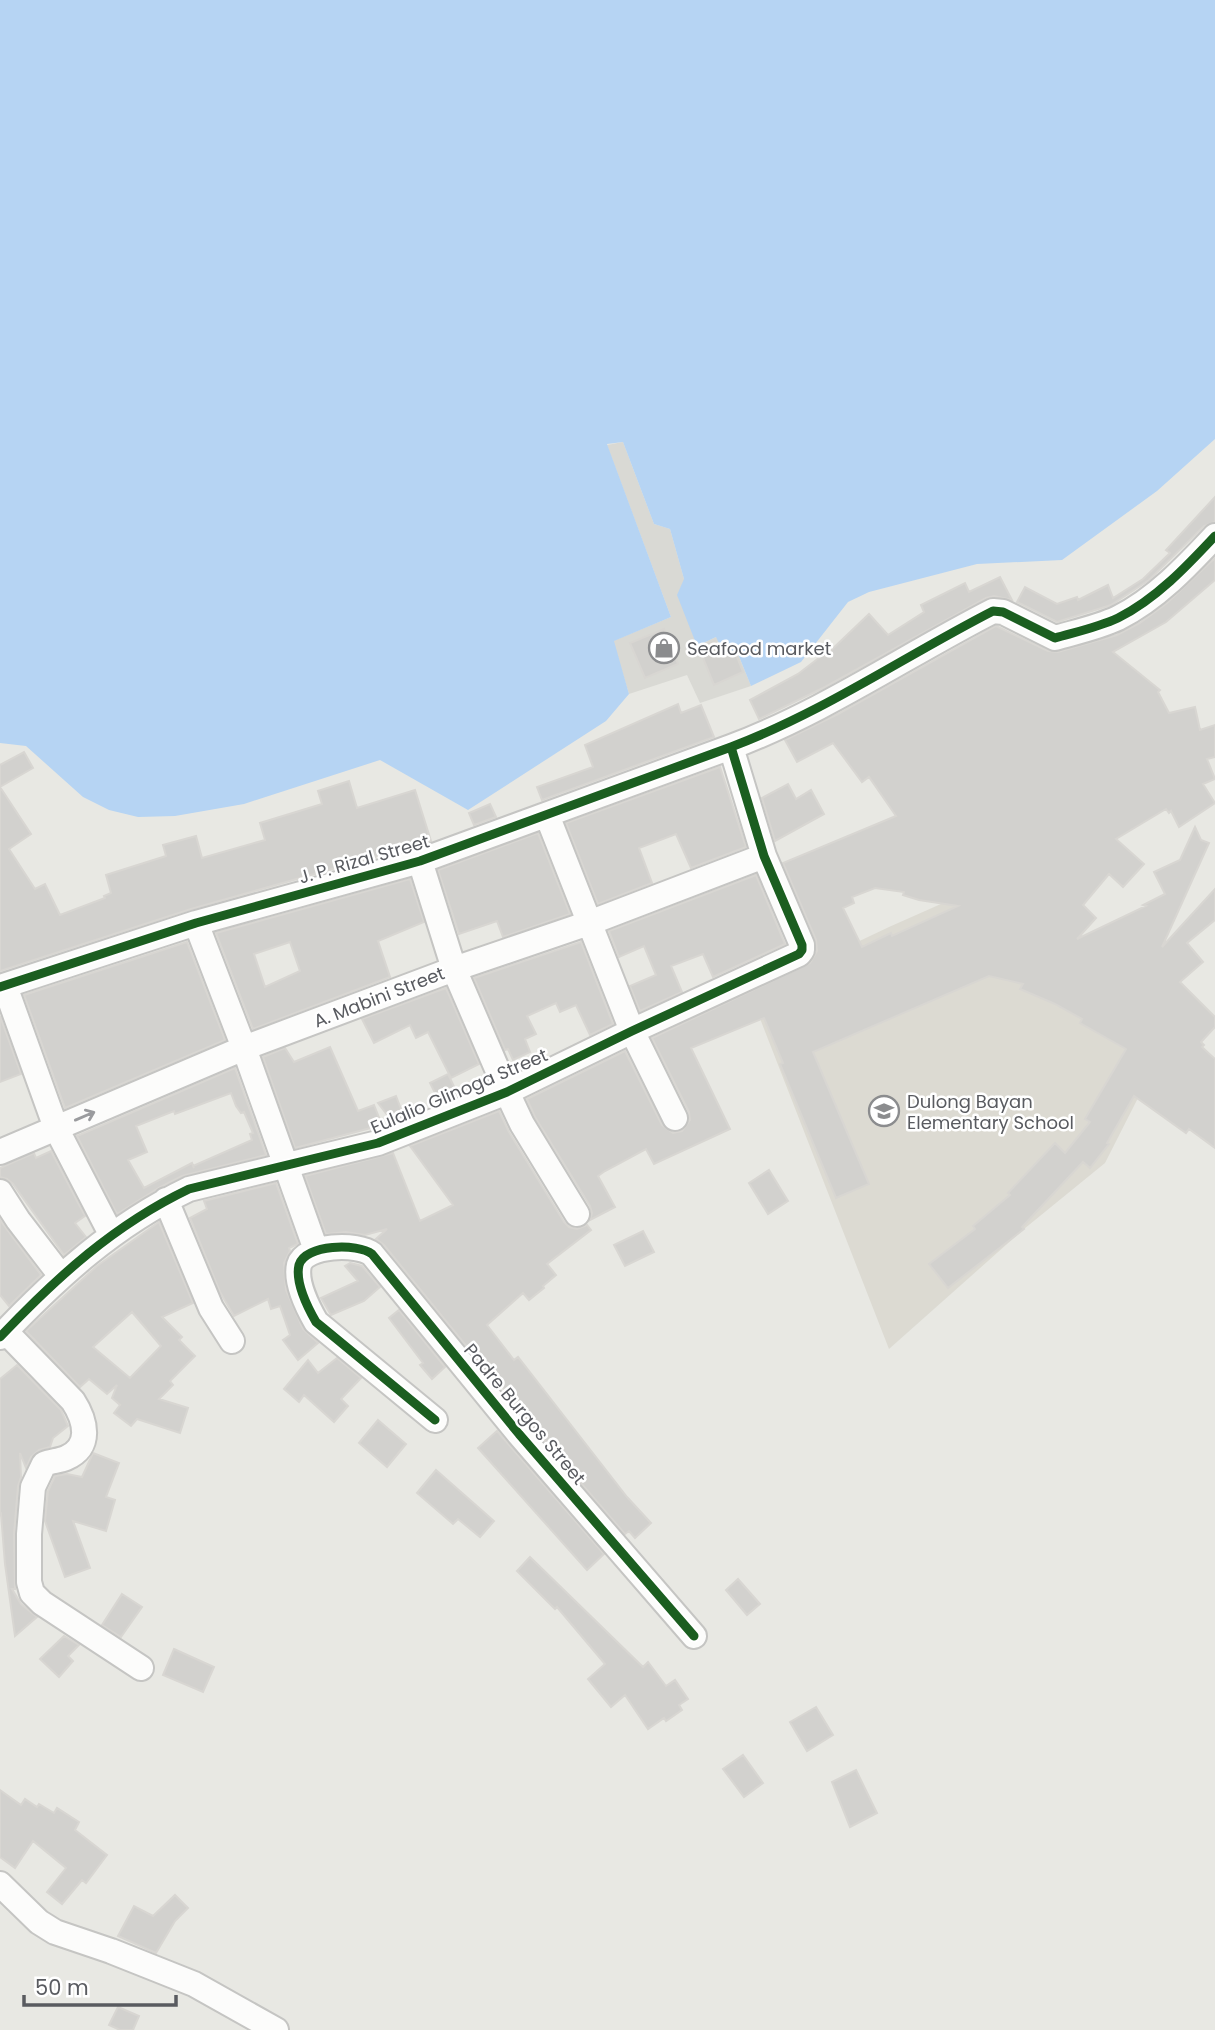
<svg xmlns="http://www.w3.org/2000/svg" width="1215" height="2030" viewBox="0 0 1215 2030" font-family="Poppins,sans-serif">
<rect width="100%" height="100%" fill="#e8e8e3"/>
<path fill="#d9d9d4" d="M 623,442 L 654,524 L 670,529 L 684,579 L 697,646 L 716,637 L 736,649 L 751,686 L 700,703 L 687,675 L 629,694 L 613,641 L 671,617 L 607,445 Z"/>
<path fill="#dcdad2" d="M 995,880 L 1174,1027 L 1105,1163 L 1024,1229 L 889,1349 L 750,993 L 889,927 Z"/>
<path fill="#b6d4f3" d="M 0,0 L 1215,0 L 1215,439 L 1157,491 L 1062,560 L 977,564 L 869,592 L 848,602 L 801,662 L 751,686 L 736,649 L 724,654 L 716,637 L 697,646 L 677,595 L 684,579 L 670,529 L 654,524 L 623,442 L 607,444 L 671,617 L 614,641 L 629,694 L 606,721 L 468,810 L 380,760 L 244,804 L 175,816 L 138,817 L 109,810 L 83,797 L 26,746 L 0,743 Z"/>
<path fill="#d2d1ce" stroke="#d8d6d2" stroke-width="2" fill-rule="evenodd" d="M 1215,497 L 1215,522 L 1204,526 L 1149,580 L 1111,605 L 1057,622 L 1017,602 L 1025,587 L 1057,604 L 1077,597 L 1078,600 L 1108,585 L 1113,598 L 1143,579 L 1170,553 L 1166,550 Z
M 1215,558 L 1215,580 L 1166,622 L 1113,652 L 1160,690 L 1158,692 L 1169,713 L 1195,707 L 1200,730 L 1215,725 L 1215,757 L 1207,759 L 1215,779 L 1203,784 L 1215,803 L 1179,827 L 1171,811 L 1169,813 L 1166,809 L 1116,839 L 1144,864 L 1123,887 L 1109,874 L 1083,905 L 1096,918 L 1077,939 L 1146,906 L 1143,905 L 1165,894 L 1154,872 L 1180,860 L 1195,827 L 1201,840 L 1209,843 L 1162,947 L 1215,889 L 1215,920 L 1187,943 L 1203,962 L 1180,982 L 1215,1017 L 1215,1027 L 1201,1042 L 1204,1045 L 1202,1047 L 1215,1059 L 1215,1148 L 1189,1129 L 1186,1133 L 1134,1096 L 1107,1143 L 1109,1144 L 1090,1168 L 1083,1162 L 1022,1227 L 1024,1229 L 948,1288 L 929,1264 L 975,1229 L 973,1226 L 1010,1195 L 1008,1193 L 1055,1143 L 1065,1153 L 1090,1122 L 1085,1119 L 1126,1049 L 1080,1023 L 1082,1019 L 1055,1004 L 1020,989 L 1023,984 L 989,976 L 813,1052 L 869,1184 L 836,1198 L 780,1064 L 783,1063 L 764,1018 L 691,1048 L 730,1129 L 654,1164 L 646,1149 L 605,1171 L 598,1176 L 615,1207 L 590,1220 L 592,1213 L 590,1206 L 535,1117 L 527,1099 L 625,1051 L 662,1125 L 673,1133 L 682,1131 L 690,1120 L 689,1112 L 652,1038 L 810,963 L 817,951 L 816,940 L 783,863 L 896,816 L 869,777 L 862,782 L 833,743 L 797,762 L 785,740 L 838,714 L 996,626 L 1048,651 L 1058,652 L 1117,635 L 1140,623 L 1167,603 ZM 875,888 L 904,892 L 903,895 L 919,900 L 958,906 L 892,936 L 891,933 L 862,947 L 843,908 L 854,903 L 852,897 Z
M 1000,577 L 1012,600 L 994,596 L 986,598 L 825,687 L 759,719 L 750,700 L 798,674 L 824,654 L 825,656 L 869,614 L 888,635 L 924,612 L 921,605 L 965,583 L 969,592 Z
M 664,629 L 678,664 L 645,678 L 630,643 Z
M 715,641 L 722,657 L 735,652 L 743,672 L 714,685 L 699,648 Z
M 678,704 L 681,713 L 701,705 L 714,737 L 542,800 L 537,787 L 593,767 L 585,745 Z
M 24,752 L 33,768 L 0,787 L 31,834 L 9,849 L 35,889 L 45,884 L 60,915 L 105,898 L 104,896 L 111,893 L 106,875 L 166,856 L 163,845 L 196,836 L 202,858 L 265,840 L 260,823 L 322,804 L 318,791 L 349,781 L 357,808 L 415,790 L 431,841 L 191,909 L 0,971 L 0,765 Z
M 720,767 L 746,847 L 691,868 L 676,834 L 639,848 L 652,883 L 598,904 L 566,823 Z
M 788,784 L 796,799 L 811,790 L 824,814 L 775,841 L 762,798 Z
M 490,804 L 496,817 L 474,825 L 469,813 Z
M 538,833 L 570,914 L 503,937 L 497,921 L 459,934 L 438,870 Z
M 756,875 L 785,944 L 713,977 L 703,954 L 671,966 L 682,992 L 640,1011 L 630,986 L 656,975 L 644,946 L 619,957 L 609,931 Z
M 410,879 L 424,922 L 378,941 L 390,977 L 253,1029 L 216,933 ZM 290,942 L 300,971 L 265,987 L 254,954 Z
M 187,942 L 225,1040 L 65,1108 L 24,995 Z
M 581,942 L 613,1024 L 590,1035 L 576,1005 L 560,1012 L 556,1003 L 527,1016 L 536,1034 L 525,1039 L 530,1052 L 513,1060 L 508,1049 L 505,1050 L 474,978 Z
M 446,988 L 479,1064 L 451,1078 L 428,1032 L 416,1038 L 410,1025 L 374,1043 L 362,1019 Z
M 0,1016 L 21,1074 L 0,1082 Z
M 330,1047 L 358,1111 L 374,1105 L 382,1125 L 295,1148 L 263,1057 L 285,1048 L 294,1062 Z
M 235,1068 L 266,1155 L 182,1176 L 160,1187 L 117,1214 L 77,1136 ZM 231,1093 L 236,1106 L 241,1113 L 244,1112 L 253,1133 L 250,1134 L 252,1140 L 193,1166 L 194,1168 L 192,1163 L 144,1188 L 128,1160 L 147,1152 L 136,1126 L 174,1111 L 175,1114 Z
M 448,1074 L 458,1095 L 440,1103 L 430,1083 Z
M 396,1096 L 404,1117 L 392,1121 L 378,1103 Z
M 499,1111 L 509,1132 L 564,1222 L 569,1227 L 577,1229 L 587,1225 L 591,1230 L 547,1264 L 556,1275 L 543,1286 L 544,1288 L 529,1300 L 523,1293 L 487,1325 L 514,1360 L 518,1357 L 627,1497 L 651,1523 L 635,1538 L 629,1531 L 625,1534 L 530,1424 L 492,1373 L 490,1375 L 384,1245 L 376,1239 L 387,1229 L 365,1235 L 346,1232 L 326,1234 L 305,1176 L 393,1153 L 420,1221 L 453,1205 L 410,1146 Z
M 51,1151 L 85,1216 L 75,1223 L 86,1237 L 64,1255 L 13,1184 L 7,1179 L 0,1177 L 0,1168 L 34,1153 L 36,1158 Z
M 769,1170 L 788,1201 L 768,1214 L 749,1183 Z
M 276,1183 L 298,1244 L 289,1248 L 290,1251 L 284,1263 L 286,1290 L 303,1329 L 318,1343 L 298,1360 L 283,1340 L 290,1335 L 280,1306 L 271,1309 L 268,1299 L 234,1316 L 220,1292 L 190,1218 L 207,1209 L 204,1201 Z
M 0,1220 L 41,1275 L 9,1306 L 0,1295 Z
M 159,1222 L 193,1303 L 162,1317 L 182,1337 L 179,1340 L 195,1356 L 170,1381 L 173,1385 L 159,1399 L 188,1408 L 180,1433 L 137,1419 L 131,1426 L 114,1413 L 120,1405 L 112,1398 L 117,1385 L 107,1394 L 89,1379 L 80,1387 L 26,1331 L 97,1266 ZM 132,1312 L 161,1346 L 130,1378 L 93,1347 Z
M 643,1231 L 654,1252 L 625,1266 L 614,1245 Z
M 350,1263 L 362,1266 L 380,1287 L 364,1301 L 331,1315 L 321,1298 L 358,1281 L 345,1266 Z
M 399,1310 L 445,1367 L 432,1379 L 420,1365 L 423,1363 L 389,1318 Z
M 337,1358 L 361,1378 L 341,1399 L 348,1406 L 334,1422 L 304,1395 L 299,1402 L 284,1389 L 308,1360 L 318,1373 Z
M 17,1365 L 61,1410 L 68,1426 L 53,1438 L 50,1447 L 39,1450 L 31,1457 L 26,1468 L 20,1453 L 21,1477 L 18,1486 L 14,1534 L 15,1589 L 12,1589 L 21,1604 L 37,1617 L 15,1636 L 5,1564 L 1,1514 L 0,1515 L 0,1379 Z
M 378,1420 L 406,1444 L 387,1467 L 359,1443 Z
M 497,1431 L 604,1554 L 587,1570 L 478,1448 Z
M 93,1453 L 119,1463 L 106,1497 L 115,1500 L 106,1531 L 73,1521 L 90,1568 L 65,1577 L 45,1521 L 48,1491 L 55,1476 L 67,1474 L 82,1477 Z
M 436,1470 L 494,1521 L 480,1537 L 458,1519 L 453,1524 L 417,1493 Z
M 530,1557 L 643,1667 L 648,1662 L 666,1686 L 675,1680 L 688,1699 L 679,1705 L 682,1710 L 666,1721 L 664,1718 L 648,1729 L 625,1695 L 611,1707 L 588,1679 L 605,1664 L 557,1607 L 555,1609 L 517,1571 Z
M 738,1579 L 760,1604 L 747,1615 L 726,1590 Z
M 122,1594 L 142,1607 L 121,1637 L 102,1625 Z
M 64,1636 L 79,1645 L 68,1656 L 73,1661 L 59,1677 L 40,1659 Z
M 174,1649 L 214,1667 L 203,1692 L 163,1675 Z
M 816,1707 L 833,1735 L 807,1751 L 790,1722 Z
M 743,1755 L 763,1783 L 744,1797 L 723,1769 Z
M 856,1770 L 877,1813 L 850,1827 L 832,1782 Z
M 0,1790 L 21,1805 L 25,1799 L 37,1807 L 39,1804 L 54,1813 L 57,1808 L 79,1822 L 75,1830 L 107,1855 L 86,1883 L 82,1880 L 62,1904 L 47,1892 L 66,1868 L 33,1841 L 15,1868 L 0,1857 Z
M 175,1895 L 188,1908 L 175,1921 L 156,1953 L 118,1936 L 134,1906 L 153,1916 Z
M 118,2007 L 139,2016 L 133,2030 L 120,2030 L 109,2025 Z"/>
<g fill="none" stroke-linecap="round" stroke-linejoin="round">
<g stroke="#c5c5c3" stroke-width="28">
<path id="minor" d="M 547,815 L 632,1031 L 675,1118
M 420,861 L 454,969 L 507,1092 L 522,1124 L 577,1214
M 196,923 L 244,1048 L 316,1250
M 5,986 L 56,1128 L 111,1234
M 0,987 L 196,923 L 420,861 L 731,747 C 824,712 905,656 993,611 L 1003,612 L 1055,638 C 1076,632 1099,627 1118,618 C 1156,599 1187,566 1215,536
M 0,1152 L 244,1048 L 454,969 L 589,923 L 764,856
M 0,1192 L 18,1220 L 61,1276
M 166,1200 L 211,1308 L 232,1341
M 5,1331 L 73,1401 C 86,1421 92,1447 66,1458 C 59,1461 51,1461 44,1464 L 33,1487 L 29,1534 L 29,1582 L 32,1593 L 42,1603 L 141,1668
M 0,1337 C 57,1277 114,1225 189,1189 L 378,1143 L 507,1092 L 632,1031 L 799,954 L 802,950 L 802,945 L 764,856 L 731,747
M 435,1420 L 316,1322 C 308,1308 295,1282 299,1265 C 305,1244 358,1243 372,1254 L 519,1434 L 694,1636
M 0,1884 L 39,1922 L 55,1932 L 111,1951 L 194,1984 L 276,2030"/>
</g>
<use href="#minor" stroke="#fcfcfb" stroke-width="24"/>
<g stroke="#fff" stroke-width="13">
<path id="cycleway" d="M 0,987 L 196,923 L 420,861 L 731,747 C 824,712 905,656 993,611 L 1003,612 L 1055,638 C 1076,632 1099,627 1118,618 C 1156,599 1187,566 1215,536
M 0,1337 C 57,1277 114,1225 189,1189 L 378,1143 L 507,1092 L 632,1031 L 799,954 L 802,950 L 802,945 L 764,856 L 731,747
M 435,1420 L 316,1322 C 308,1308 295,1282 299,1265 C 305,1244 358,1243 372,1254 L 519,1434 L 694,1636"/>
</g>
<use href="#cycleway" stroke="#1b5e20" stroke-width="9"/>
</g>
<defs><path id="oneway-shaft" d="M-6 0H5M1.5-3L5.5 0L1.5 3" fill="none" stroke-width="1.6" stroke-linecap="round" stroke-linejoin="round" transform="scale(1.75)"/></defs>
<use stroke="#9a9b9e" href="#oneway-shaft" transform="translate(85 1116) rotate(-23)"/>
<defs>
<g id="shop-ring" transform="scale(1.575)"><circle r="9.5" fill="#fff" stroke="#8b8c8e" stroke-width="1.5"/><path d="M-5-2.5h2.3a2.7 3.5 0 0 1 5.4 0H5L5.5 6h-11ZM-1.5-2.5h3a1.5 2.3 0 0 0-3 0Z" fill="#8b8c8e"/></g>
<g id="school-ring" transform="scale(1.575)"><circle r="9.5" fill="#fff" stroke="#8b8c8e" stroke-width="1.5"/><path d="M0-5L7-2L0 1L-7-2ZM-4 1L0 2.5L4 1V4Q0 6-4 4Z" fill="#8b8c8e"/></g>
</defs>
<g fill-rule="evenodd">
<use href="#shop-ring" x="664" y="648"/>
<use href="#school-ring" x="884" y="1111"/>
</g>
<g text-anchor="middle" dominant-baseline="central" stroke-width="5" stroke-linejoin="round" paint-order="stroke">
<g font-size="18" fill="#595b60" stroke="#fff" text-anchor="start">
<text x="687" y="648">Seafood market</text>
<text x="907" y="1101">Dulong Bayan<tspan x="907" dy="21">Elementary School</tspan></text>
</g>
<g font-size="18" fill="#595b60" stroke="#fff">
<text transform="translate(364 859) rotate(-16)">J. P. Rizal Street</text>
<text transform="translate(379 997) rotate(-21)">A. Mabini Street</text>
<text transform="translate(459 1091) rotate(-23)">Eulalio Glinoga Street</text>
<text transform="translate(525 1414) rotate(50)">Padre Burgos Street</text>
</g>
</g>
<path d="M24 1995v10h152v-10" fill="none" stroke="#595b60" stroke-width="3.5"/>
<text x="35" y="1995" font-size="21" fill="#595b60" stroke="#ffffff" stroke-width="5" paint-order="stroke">50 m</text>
</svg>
